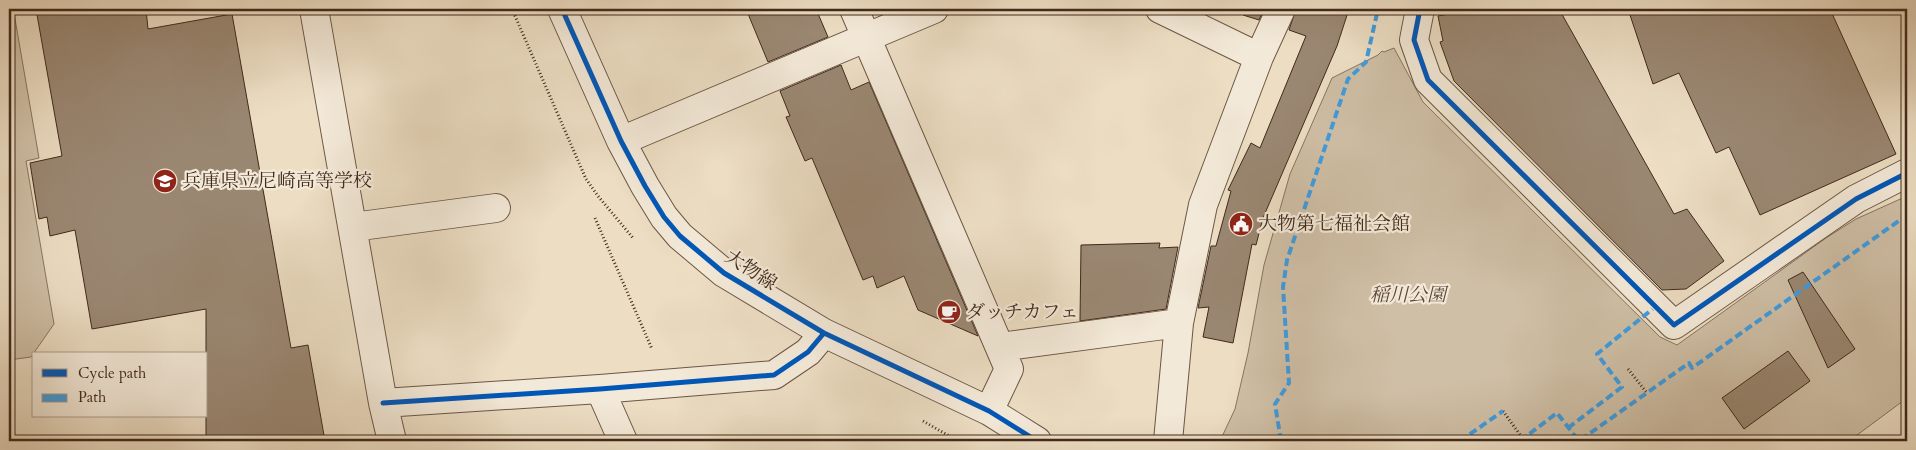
<svg xmlns="http://www.w3.org/2000/svg" width="1916" height="450" viewBox="0 0 1916 450" font-family="Cardo,'Noto Serif JP',serif">
<rect width="100%" height="100%" fill="#ecddc3"/>
<filter id="stains"><feTurbulence type="fractalNoise" baseFrequency=".004" numOctaves="4"/><feColorMatrix values="0 0 0 0 .2 0 0 0 0 .09 0 0 0 0 .02 0 0 0 .5 -.17"/></filter>
<radialGradient id="worn" r=".72"><stop offset=".6" stop-color="#630" stop-opacity="0"/><stop offset="1" stop-color="#630" stop-opacity=".3"/></radialGradient>
<path fill="#cfbfa6" stroke="#887460" d="M 14,13 L 39,158 L 26,161 L 54,324 L 31,357 L 9,360 L 9,14 Z
M 1394,48 L 1423,102 L 1660,337 L 1677,345 L 1826,238 L 1856,219 L 1907,196 L 1907,398 L 1849,441 L 1220,441 L 1235,409 L 1248,353 L 1264,265 L 1290,174 L 1332,78 L 1378,55 L 1382,51 L 1384,52 Z"/>
<path fill="#9a8772" stroke="#412a1b" d="M 36,9 L 146,9 L 148,29 L 232,14 L 291,348 L 308,345 L 325,441 L 206,441 L 206,309 L 92,329 L 75,230 L 50,236 L 47,217 L 39,219 L 30,163 L 62,156 Z
M 746,9 L 816,9 L 828,37 L 768,62 Z
M 1244,9 L 1264,9 L 1259,20 L 1243,15 Z
M 1296,9 L 1349,9 L 1337,46 L 1263,218 L 1256,245 L 1252,244 L 1233,343 L 1203,337 L 1209,307 L 1198,308 L 1211,246 L 1216,246 L 1231,191 L 1228,190 L 1251,143 L 1260,148 L 1306,36 L 1289,30 Z
M 1476,9 L 1559,9 L 1674,214 L 1687,209 L 1724,261 L 1686,289 L 1662,290 L 1454,81 L 1440,42 L 1443,41 L 1438,16 Z
M 1628,9 L 1830,9 L 1896,154 L 1760,215 L 1729,147 L 1716,153 L 1679,73 L 1653,84 Z
M 841,65 L 851,90 L 869,82 L 978,336 L 918,310 L 904,276 L 877,288 L 873,276 L 863,280 L 812,158 L 805,161 L 786,117 L 790,116 L 780,91 Z
M 1160,243 L 1159,248 L 1178,247 L 1166,309 L 1080,321 L 1081,245 Z
M 1803,272 L 1855,349 L 1828,368 L 1788,280 Z
M 1788,351 L 1810,381 L 1744,429 L 1722,398 Z"/>
<g fill="none" stroke-linecap="round" stroke-linejoin="round">
<g stroke="#6c5745" stroke-width="30">
<path id="minor" d="M 314,9 L 383,403 L 392,441
M 562,9 L 621,141 L 645,186 L 664,217 L 680,236 L 724,273 L 824,333 L 989,411 L 1037,441
M 854,9 L 1009,369 L 989,411
M 1160,9 L 1259,57
M 1420,9 L 1414,40 L 1428,80 L 1674,325 L 1856,199 L 1907,173
M 621,141 L 934,9
M 353,227 L 496,208
M 1000,347 L 1179,323
M 600,389 L 623,441
M 383,403 L 600,389 L 774,375 L 808,352 L 824,333
M 1168,441 L 1179,323 L 1203,205 L 1259,57 L 1281,9"/>
</g>
<path stroke="#412a1b" stroke-width="3" stroke-dasharray="1 2.5" stroke-linecap="butt" d="M 512,9 L 586,179 L 598,196 L 633,238
M 595,218 L 652,349
M 1628,369 L 1647,393
M 1503,411 L 1523,439
M 923,421 L 958,441"/>
<use href="#minor" stroke="#f3e9d8" stroke-width="28"/>
<path stroke="#3f9cdf" stroke-width="4" stroke-dasharray="8 4" stroke-linecap="butt" d="M 1568,428 L 1622,387 L 1597,354 L 1655,307
M 1281,441 L 1275,404 L 1289,383 L 1283,287 L 1287,260 L 1348,79 L 1366,62 L 1378,9
M 1460,441 L 1503,411
M 1520,441 L 1557,413 L 1579,441 L 1689,363 L 1692,368 L 1907,215"/>
<g stroke="#f3e9d8" stroke-width="8">
<path id="cycleway" d="M 562,9 L 621,141 L 645,186 L 664,217 L 680,236 L 724,273 L 824,333 L 989,411 L 1037,441
M 1420,9 L 1414,40 L 1428,80 L 1674,325 L 1856,199 L 1907,173
M 383,403 L 600,389 L 774,375 L 808,352 L 824,333"/>
</g>
<use href="#cycleway" stroke="#0057b8" stroke-width="5"/>
</g>
<defs>
<g id="school-disc" transform="scale(1.25)"><circle r="9.5" fill="#8f2418" stroke="#f3e9d8"/><path d="M0-5L7-2L0 1L-7-2ZM-4 1L0 2.5L4 1V4Q0 6-4 4Z" fill="#fff"/></g>
<g id="civic-disc" transform="scale(1.25)"><circle r="9.5" fill="#8f2418" stroke="#f3e9d8"/><path d="M-.6-6.5H3V-4.5H.6V-3L4-1V1h2V6H-6V1h2V-1L-.6-3ZM-1.2 2.5V6h2.4V2.5Z" fill="#fff"/></g>
<g id="cafe-disc" transform="scale(1.25)"><circle r="9.5" fill="#8f2418" stroke="#f3e9d8"/><path d="M-5.5-4.5H6V0H3Q3 3.5 0 3.5H-2.5Q-5.5 3.5-5.5 0ZM3-3.2v2h1.7v-2ZM-6 4.5H4V6H-6Z" fill="#fff"/></g>
</defs>
<g fill-rule="evenodd">
<use href="#school-disc" x="165" y="181"/>
<use href="#civic-disc" x="1241" y="224"/>
<use href="#cafe-disc" x="949" y="312"/>
</g>
<g text-anchor="middle" dominant-baseline="central" stroke-width="4.5" stroke-linejoin="round" paint-order="stroke">
<g font-size="19" fill="#412a1b" stroke="#f3e9d8" text-anchor="start">
<text x="182" y="181">兵庫県立尼崎高等学校</text>
<text x="1258" y="224">大物第七福祉会館</text>
<text x="966" y="312">ダッチカフェ</text>
</g>
<g font-size="19" fill="#412a1b" stroke="#f3e9d8">
<text transform="translate(751 270) rotate(33)">大物線</text>
</g>
<g font-size="19" font-style="italic" fill="#5d4837" stroke="#f3e9d8">
<text x="1408" y="295">稲川公園</text>
</g>
</g>
<rect width="1916" height="450" fill="none" stroke="#ecddc3" stroke-width="30"/>
<rect x="10" y="10" width="1896" height="430" fill="none" stroke="#412a1b" stroke-width="2.5"/>
<rect x="15" y="15" width="1886" height="420" fill="none" stroke="#412a1b"/>
<rect x="32" y="352" width="175" height="65" fill="#f3e9d8" stroke="#ac9d8c"/>
<rect x="42" y="369" width="25" height="8" fill="#0057b8" stroke="#ac9d8c"/>
<text x="78" y="378" font-size="15" fill="#412a1b">Cycle path</text>
<rect x="42" y="394" width="25" height="8" fill="#3f9cdf" stroke="#ac9d8c"/>
<text x="78" y="402" font-size="15" fill="#412a1b">Path</text>
<rect width="100%" height="100%" filter="url(#stains)"/>
<rect width="100%" height="100%" fill="url(#worn)"/>
</svg>
